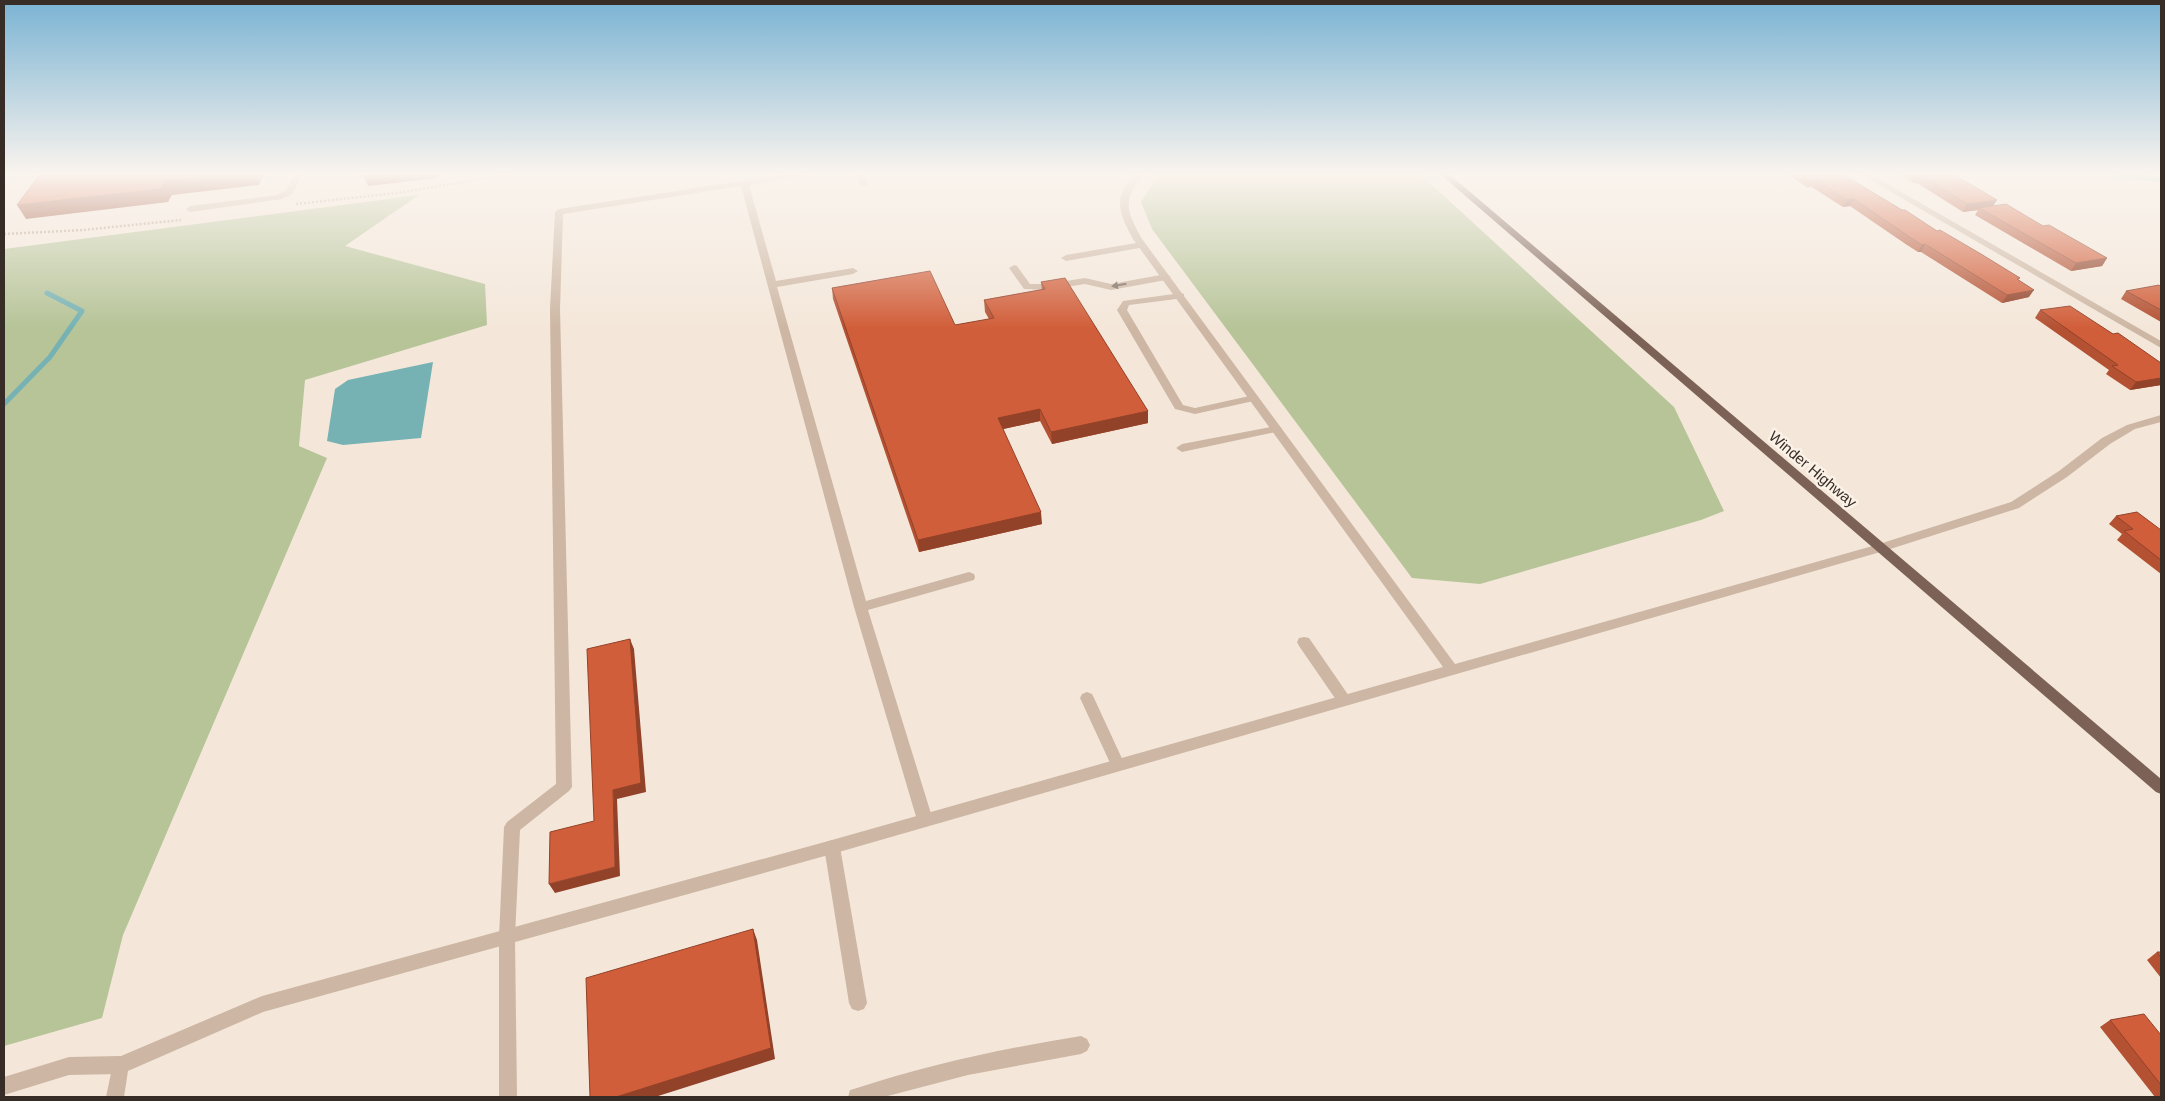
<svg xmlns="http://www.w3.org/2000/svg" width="2165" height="1101" viewBox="0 0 2165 1101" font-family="Helvetica,sans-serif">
<rect width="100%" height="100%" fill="#f4e7da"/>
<path fill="#b6c498" d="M 1159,174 L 1420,174 L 1674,407 L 1724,511 L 1701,520 L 1480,584 L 1412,578 L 1152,229 L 1141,202 Z
M 419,195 L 345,246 L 485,284 L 487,325 L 305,380 L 299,446 L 327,458 L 123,935 L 102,1018 L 4,1046 L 4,249 Z"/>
<path fill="#76b2b4" d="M 433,362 L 421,438 L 343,445 L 327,441 L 335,389 L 348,380 Z"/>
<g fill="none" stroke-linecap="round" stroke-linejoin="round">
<path stroke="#76b2b4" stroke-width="5" d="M 2117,174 L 2161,180
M 4,404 L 50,357 L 82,311 L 47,293"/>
<path stroke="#b9a18e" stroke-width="2.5" stroke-dasharray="2 2" stroke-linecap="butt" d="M 296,204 L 397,193 L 513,174
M 4,234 L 83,230 L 181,220"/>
<path fill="#cdb7a4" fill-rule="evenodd" d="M 295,174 L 303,174 L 292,194 L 282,199 L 190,212 L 186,209 L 190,206 L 277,195 L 286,190 Z
M 787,174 L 807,174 L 803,177 L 749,185 L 776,281 L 853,268 L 858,271 L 853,274 L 777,287 L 866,601 L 969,572 L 974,574 L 975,577 L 974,580 L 868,610 L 933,820 L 930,825 L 925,827 L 920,825 L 917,820 L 854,607 L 741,186 L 563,214 L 560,309 L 572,787 L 569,791 L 520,830 L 515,937 L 517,1097 L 499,1097 L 499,937 L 504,827 L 507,822 L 556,784 L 550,309 L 555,212 L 559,209 Z
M 856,174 L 864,174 L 868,184 L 867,186 L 861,186 Z
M 1142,242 L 1145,243 L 1145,247 L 1066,261 L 1061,258 L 1066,255 Z
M 1014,265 L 1017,266 L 1030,284 L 1047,284 L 1085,278 L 1111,284 L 1166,274 L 1171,277 L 1166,280 L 1111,290 L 1085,284 L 1047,290 L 1024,289 L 1009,268 Z
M 1181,293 L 1184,294 L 1184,298 L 1129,305 L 1127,310 L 1183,405 L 1195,408 L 1254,395 L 1259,398 L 1258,400 L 1195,414 L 1175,409 L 1117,310 L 1123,301 Z
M 1276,426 L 1280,427 L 1282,429 L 1280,431 L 1182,452 L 1176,448 L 1182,444 Z
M 1304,637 L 1309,638 L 1349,696 L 1351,700 L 1349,704 L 1344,706 L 1339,704 L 1299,646 L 1297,642 L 1299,638 Z
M 1087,692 L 1092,694 L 1094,698 L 1125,765 L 1123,769 L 1118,771 L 1113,769 L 1111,765 L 1080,698 L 1082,694 Z
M 832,840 L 838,842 L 840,847 L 867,1003 L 864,1009 L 858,1011 L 852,1009 L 849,1003 L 824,847 L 826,842 Z
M 1081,1036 L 1087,1039 L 1090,1045 L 1087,1051 L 1081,1054 L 968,1075 L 884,1097 L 848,1097 L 850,1090 L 857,1088 C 930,1064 1005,1048 1081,1036 Z
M 120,1056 L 126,1059 L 129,1065 L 126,1071 L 120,1074 L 69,1075 L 4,1095 L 4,1077 L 69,1057 Z"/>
<path fill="#cdb7a4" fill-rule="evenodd" d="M 1135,174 L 1144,174 C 1122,200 1126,210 1142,239 L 1455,664 L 1876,545 L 2011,502 L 2059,471 L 2102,438 L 2127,425 L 2161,415 L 2161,422 L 2135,429 L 2110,444 L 2067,477 L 2019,508 L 1884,551 L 832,854 L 263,1012 L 128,1071 L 124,1097 L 106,1097 L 114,1059 L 262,996 L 832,840 L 1443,667 L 1133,239 C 1119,214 1112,196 1135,174 Z
M 1860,174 L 1870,174 L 2161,341 L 2161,348 Z"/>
<path fill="#7c6256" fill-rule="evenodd" d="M 1440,174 L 1449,174 L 2161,779 L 2161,794 L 2156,792 Z"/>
</g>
<path fill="#b45132" d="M 1788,174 L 1842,174 L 1902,210 L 2019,280 L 2029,297 L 2002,303 L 1921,252 L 1918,252 L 1907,245 L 1850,206 L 1843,207 L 1810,186 L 1808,188 Z
M 1899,174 L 1953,174 L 1993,206 L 2043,226 L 2107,258 L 2102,266 L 2071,271 L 1975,215 L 1978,210 L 1963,212 L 1917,183 L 1914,183 Z
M 1041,282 L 1148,423 L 1052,444 L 1040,421 L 1003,429 L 1042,524 L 919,552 L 833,299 L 832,288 L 955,325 L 989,319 L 985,312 L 984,300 L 1042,290 Z
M 2161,287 L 2161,322 L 2121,299 L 2126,291 Z
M 2040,310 L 2113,334 L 2161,363 L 2161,385 L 2130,390 L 2106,374 L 2109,370 L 2035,318 Z
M 2116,516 L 2161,530 L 2161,574 L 2117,540 L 2122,534 L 2109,524 Z
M 2157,952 L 2161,952 L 2161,978 L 2147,960 Z
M 2110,1020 L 2161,1035 L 2161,1097 L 2155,1097 L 2100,1027 Z"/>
<path fill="#924229" d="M 230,174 L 264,174 L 259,185 L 172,195 L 168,202 L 26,219 L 17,205 L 165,181 Z
M 375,174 L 439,174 L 438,178 L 368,186 L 363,175 Z
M 1921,175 L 1917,183 L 1914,183 L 1918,176 Z
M 1814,179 L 1810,186 L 1808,188 L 1811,181 Z
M 1854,199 L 1850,206 L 1843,207 L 1847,200 Z
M 1997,200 L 1992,208 L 1979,208 L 1978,210 L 1963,212 L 1967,204 Z
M 1925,244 L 1921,252 L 1918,252 L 1922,245 Z
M 2107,258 L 2102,266 L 2071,271 L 2076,263 Z
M 2034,290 L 2029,297 L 2002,303 L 2007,295 Z
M 2161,378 L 2161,385 L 2130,390 L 2136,382 Z
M 1040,409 L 1040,421 L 999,430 L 998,418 Z
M 1148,411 L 1148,423 L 1052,444 L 1051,432 Z
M 1041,512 L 1042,524 L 919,552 L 918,540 Z
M 630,639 L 634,649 L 646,792 L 617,799 L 620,876 L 555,893 L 549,884 L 615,867 L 613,790 Z
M 753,929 L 757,940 L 775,1059 L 655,1097 L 616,1097 Z"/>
<path fill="#d15e3a" stroke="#924229" d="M 40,174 L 230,174 L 165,181 L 160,189 L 17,205 Z
M 1801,174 L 1842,174 L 1902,210 L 1905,210 L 1937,231 L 1940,230 L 1981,254 L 2020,278 L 2017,279 L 2034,290 L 2007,295 L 1925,244 L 1922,245 L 1911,238 L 1854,199 L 1847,200 L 1814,179 L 1811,181 Z
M 1915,174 L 1953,174 L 1997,200 L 1967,204 L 1921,175 L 1918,176 Z
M 2006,204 L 2043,226 L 2049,225 L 2107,258 L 2076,263 L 1979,208 Z
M 930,271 L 955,325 L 994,318 L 984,300 L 1045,289 L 1041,282 L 1065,278 L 1148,411 L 1051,432 L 1040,409 L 998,418 L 1041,512 L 918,540 L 832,288 Z
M 2159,285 L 2161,287 L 2161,310 L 2126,291 Z
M 2070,306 L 2113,334 L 2118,333 L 2161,363 L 2161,378 L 2136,382 L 2112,366 L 2118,365 L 2040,310 Z
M 2137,512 L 2161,530 L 2161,560 L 2124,531 L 2133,529 L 2116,516 Z
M 630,639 L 641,783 L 613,790 L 615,867 L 549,884 L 550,832 L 594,821 L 587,649 Z
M 753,929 L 771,1048 L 616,1097 L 590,1097 L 586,978 Z
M 2157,952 L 2161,952 L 2161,958 Z
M 2144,1014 L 2161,1035 L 2161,1085 L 2110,1020 Z"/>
<defs><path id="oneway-solid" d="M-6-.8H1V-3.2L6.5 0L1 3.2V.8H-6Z" transform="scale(1.25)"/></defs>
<use fill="#7b6b5f" href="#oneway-solid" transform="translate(1119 285) rotate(170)"/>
<linearGradient id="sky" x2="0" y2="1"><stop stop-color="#7ab3d3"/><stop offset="0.53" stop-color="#faf4ee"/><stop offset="1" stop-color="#faf4ee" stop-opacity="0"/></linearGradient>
<rect width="2165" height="328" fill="url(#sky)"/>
<g text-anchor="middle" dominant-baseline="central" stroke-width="5" stroke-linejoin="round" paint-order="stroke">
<g font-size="15" fill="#382c27" stroke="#fbf2e7">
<text transform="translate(1813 469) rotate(40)">Winder Highway</text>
</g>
</g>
<rect width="2165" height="1101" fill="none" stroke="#382c27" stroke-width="10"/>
</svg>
